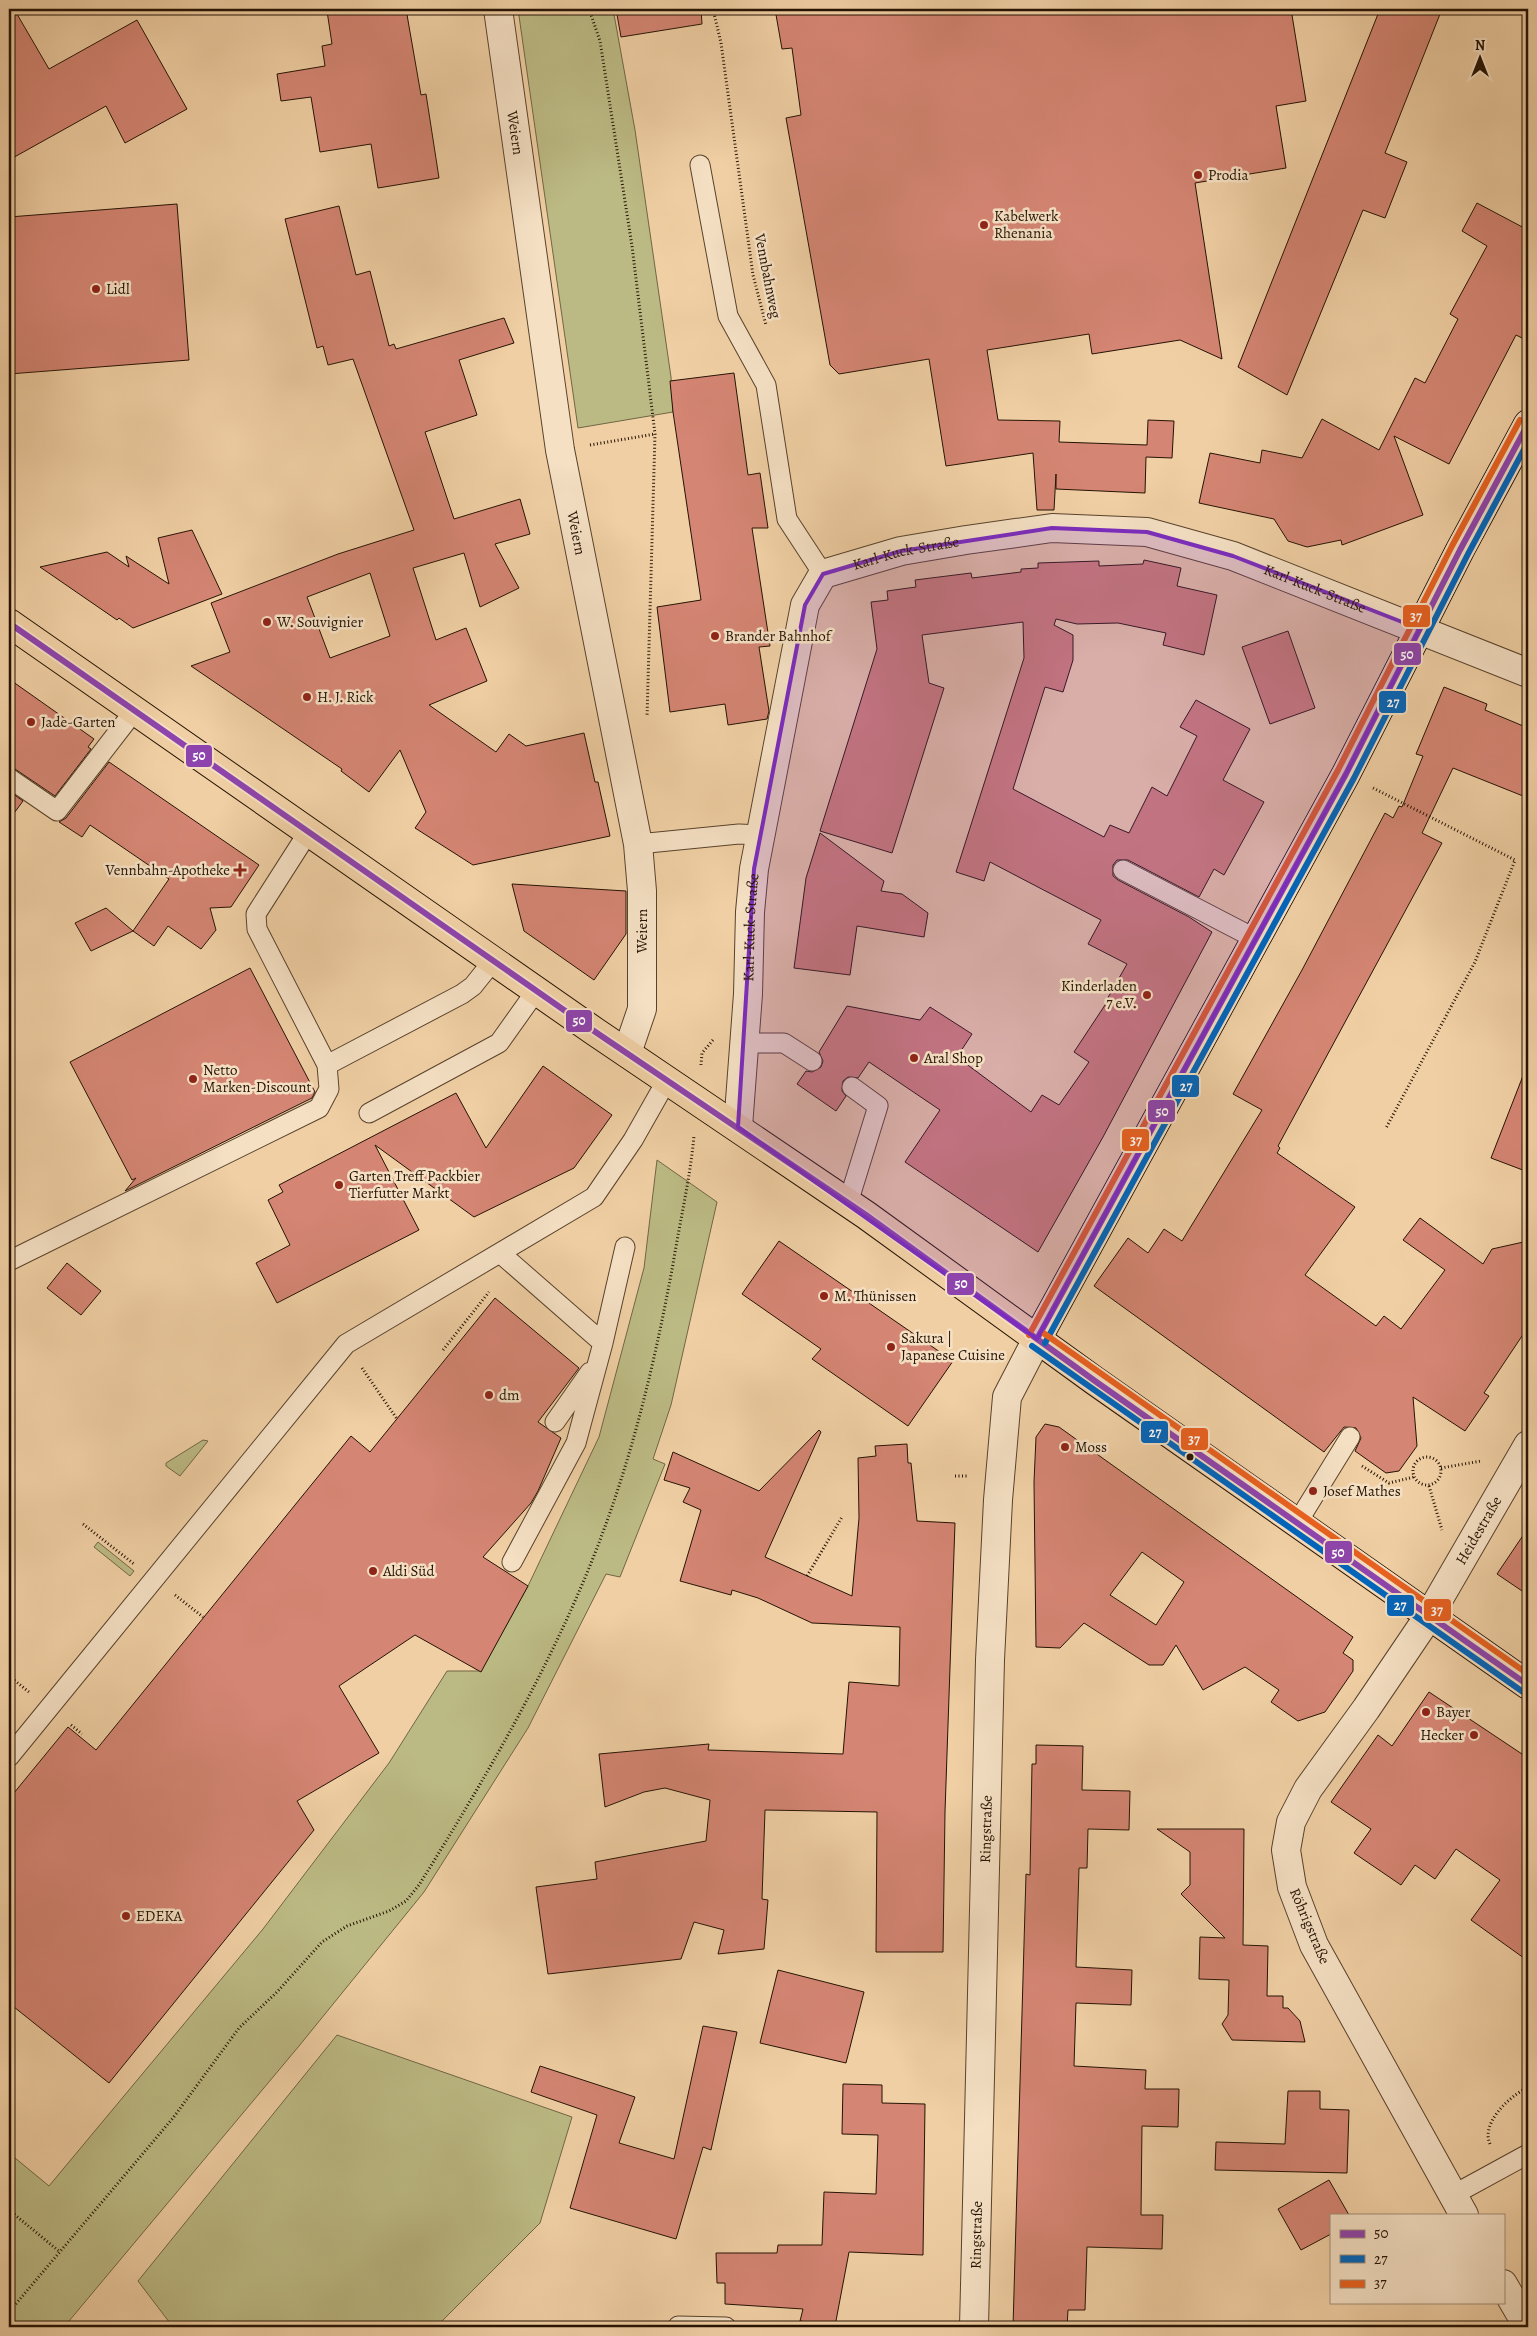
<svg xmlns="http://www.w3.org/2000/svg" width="1537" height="2336" viewBox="0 0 1537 2336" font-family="Alegreya,serif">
<rect width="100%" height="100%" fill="#f0cfa4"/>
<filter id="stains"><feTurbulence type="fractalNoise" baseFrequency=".004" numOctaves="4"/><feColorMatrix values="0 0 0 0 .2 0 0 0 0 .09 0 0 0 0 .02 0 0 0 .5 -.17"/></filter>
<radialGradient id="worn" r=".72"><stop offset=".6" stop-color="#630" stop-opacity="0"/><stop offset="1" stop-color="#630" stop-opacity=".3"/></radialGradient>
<path fill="#bcba84" stroke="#706644" d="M 518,9 L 613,9 L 635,130 L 671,377 L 673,412 L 578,428 Z
M 657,1160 L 717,1202 L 671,1405 L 653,1459 L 665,1464 L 620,1577 L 606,1574 L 528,1728 L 424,1892 L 299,2046 L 64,2327 L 9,2327 L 9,2153 L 49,2186 L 263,1929 L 389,1763 L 447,1671 L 481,1671 L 528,1586 L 599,1437 L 644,1268 Z
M 203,1440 L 208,1441 L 180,1476 L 166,1466 L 166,1463 Z
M 98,1542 L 134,1571 L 130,1576 L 94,1547 Z
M 337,2035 L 572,2117 L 540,2223 L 436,2327 L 173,2327 L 138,2281 Z"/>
<path fill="#d48573" stroke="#251303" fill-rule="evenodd" d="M 9,9 L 14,9 L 49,69 L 137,20 L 187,109 L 125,143 L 106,106 L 9,160 Z
M 341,9 L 406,9 L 421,95 L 426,94 L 439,178 L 378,188 L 371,144 L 320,152 L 311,97 L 281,101 L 277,74 L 325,66 L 322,46 L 332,44 L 327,11 Z
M 616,9 L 701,9 L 702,24 L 621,37 Z
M 775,9 L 1291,9 L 1306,101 L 1276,106 L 1286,168 L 1195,183 L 1222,359 L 1180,340 L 1092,354 L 1089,334 L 987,350 L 998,420 L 1060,421 L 1059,442 L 1147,445 L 1148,420 L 1174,421 L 1172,458 L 1146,457 L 1145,493 L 1056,489 L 1056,474 L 1054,510 L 1037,510 L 1033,453 L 946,466 L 929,359 L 839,374 L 830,365 L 786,118 L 801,115 L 792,48 L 782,49 Z
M 1380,9 L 1442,9 L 1385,153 L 1407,162 L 1385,218 L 1363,210 L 1287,395 L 1238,367 Z
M 1477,203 L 1528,230 L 1528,341 L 1516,335 L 1449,464 L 1394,436 L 1423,515 L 1342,545 L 1341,540 L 1307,547 L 1288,541 L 1274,519 L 1199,503 L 1210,453 L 1260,463 L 1262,450 L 1302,458 L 1322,419 L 1379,450 L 1415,378 L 1425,383 L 1458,319 L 1450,314 L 1487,246 L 1462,231 Z
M 177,204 L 189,360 L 9,374 L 9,217 Z
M 339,206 L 356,275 L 370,271 L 389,346 L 394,344 L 396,349 L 504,318 L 514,343 L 459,360 L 477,415 L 425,432 L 454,519 L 520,499 L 530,534 L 495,544 L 519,588 L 480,607 L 464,553 L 413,568 L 436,640 L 466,628 L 487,681 L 429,705 L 496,752 L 509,734 L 526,746 L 584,733 L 595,782 L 598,782 L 610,836 L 473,865 L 415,828 L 426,812 L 400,750 L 369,792 L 341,771 L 342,769 L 191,666 L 230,652 L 211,603 L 338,554 L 414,530 L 353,359 L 328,365 L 323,346 L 317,348 L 285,219 ZM 370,573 L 390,636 L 330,658 L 307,597 Z
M 734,373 L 748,475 L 760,473 L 768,528 L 752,528 L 770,646 L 759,647 L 769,711 L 767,719 L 728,725 L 725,704 L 670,712 L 657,607 L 701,600 L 673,412 L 670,381 Z
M 192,530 L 222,594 L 133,628 L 119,618 L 117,620 L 40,567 L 107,552 L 129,567 L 126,556 L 169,584 L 158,538 Z
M 1144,560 L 1181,568 L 1177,586 L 1217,595 L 1204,655 L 1163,645 L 1166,633 L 1118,623 L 1077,624 L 1056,619 L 1054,625 L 1073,635 L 1073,660 L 1063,692 L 1045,687 L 1013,789 L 1104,837 L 1110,825 L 1129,833 L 1152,787 L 1167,796 L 1197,736 L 1180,727 L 1196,700 L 1250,729 L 1223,780 L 1264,802 L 1224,875 L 1214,869 L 1199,897 L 1128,860 L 1117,860 L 1113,865 L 1113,876 L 1118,880 L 1189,917 L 1212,932 L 1103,1137 L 1038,1252 L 905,1162 L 940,1110 L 869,1062 L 858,1078 L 848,1077 L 843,1081 L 842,1091 L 846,1096 L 836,1111 L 797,1084 L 806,1071 L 812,1072 L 821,1067 L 823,1061 L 819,1052 L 847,1006 L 920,1020 L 930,1007 L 972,1034 L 957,1057 L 1031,1112 L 1042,1095 L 1059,1105 L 1089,1062 L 1074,1052 L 1107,1002 L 1106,1001 L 1127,964 L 1088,944 L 1101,920 L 990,862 L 984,881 L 956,872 L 1024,658 L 1023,622 L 922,635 L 929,683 L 944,688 L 892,853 L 820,831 L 877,649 L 871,602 L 888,600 L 887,591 L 916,587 L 915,580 L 971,573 L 972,578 L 1021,572 L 1021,569 L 1038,568 L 1038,563 L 1099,561 L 1099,566 L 1143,564 Z
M 1288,631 L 1315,708 L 1270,724 L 1242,647 Z
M 9,679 L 94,739 L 88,747 L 91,749 L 55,796 L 15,769 L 9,767 Z
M 1444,687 L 1487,704 L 1485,710 L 1528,728 L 1528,798 L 1453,768 L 1422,833 L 1442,843 L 1278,1146 L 1280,1148 L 1277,1153 L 1355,1207 L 1305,1275 L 1376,1326 L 1384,1316 L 1401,1329 L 1445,1270 L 1403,1240 L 1420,1218 L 1483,1264 L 1492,1249 L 1528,1241 L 1528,1327 L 1484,1393 L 1489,1396 L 1465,1431 L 1413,1397 L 1417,1446 L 1399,1471 L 1386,1473 L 1355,1451 L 1361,1438 L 1356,1428 L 1344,1427 L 1324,1452 L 1094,1286 L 1128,1238 L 1148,1253 L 1164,1229 L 1182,1241 L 1262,1110 L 1233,1094 L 1302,970 L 1385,813 L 1393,818 L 1399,806 L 1402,807 L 1423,756 L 1416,754 Z
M 109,762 L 259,865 L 231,907 L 210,908 L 216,930 L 201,949 L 168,926 L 154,946 L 133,931 L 169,879 L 90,825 L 82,837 L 59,822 L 66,818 Z
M 9,791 L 23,801 L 9,820 Z
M 820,833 L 884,881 L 881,891 L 902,894 L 928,913 L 924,937 L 857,926 L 850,975 L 794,968 L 806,878 Z
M 512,884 L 626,891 L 626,934 L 594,980 L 524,931 Z
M 106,908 L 133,931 L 91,951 L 75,923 Z
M 250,968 L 315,1092 L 312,1098 L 125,1191 L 136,1178 L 132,1180 L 70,1062 Z
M 543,1066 L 612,1115 L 574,1168 L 474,1217 L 375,1145 L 419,1230 L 277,1303 L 256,1263 L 290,1245 L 268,1200 L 283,1192 L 279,1185 L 456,1093 L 486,1148 Z
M 1526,1068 L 1528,1068 L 1528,1172 L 1491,1158 Z
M 779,1241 L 953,1361 L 908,1426 L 812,1359 L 821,1349 L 742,1294 Z
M 67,1263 L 101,1291 L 81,1315 L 47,1288 Z
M 495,1298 L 579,1368 L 538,1422 L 561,1438 L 538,1491 L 531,1503 L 483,1557 L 528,1586 L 481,1672 L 415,1635 L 339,1686 L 379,1753 L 297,1801 L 314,1830 L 109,2083 L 9,2003 L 9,1799 L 68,1727 L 96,1750 L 351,1436 L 370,1452 Z
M 1045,1424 L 1059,1427 L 1353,1637 L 1343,1653 L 1353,1660 L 1353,1671 L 1325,1712 L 1298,1721 L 1271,1702 L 1279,1690 L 1245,1667 L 1203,1690 L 1176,1645 L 1163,1665 L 1149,1665 L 1084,1623 L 1060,1648 L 1036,1647 L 1034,1482 L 1036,1437 ZM 1142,1552 L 1184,1582 L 1156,1625 L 1110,1595 Z
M 819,1430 L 821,1432 L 765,1557 L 852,1596 L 859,1518 L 858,1458 L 876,1456 L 875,1446 L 907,1444 L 908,1463 L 911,1463 L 917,1521 L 955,1523 L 945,1812 L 943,1952 L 876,1952 L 877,1812 L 765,1810 L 762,1899 L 768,1900 L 764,1949 L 718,1954 L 724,1930 L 694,1922 L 681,1959 L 548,1974 L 536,1887 L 597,1879 L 595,1862 L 706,1841 L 710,1800 L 665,1788 L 644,1792 L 605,1807 L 599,1754 L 709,1744 L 708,1750 L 843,1754 L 849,1682 L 899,1686 L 900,1627 L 812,1623 L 758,1598 L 732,1590 L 731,1595 L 680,1581 L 701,1510 L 683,1502 L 690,1488 L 664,1480 L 673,1452 L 759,1491 Z
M 1528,1528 L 1528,1595 L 1497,1574 Z
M 1429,1692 L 1528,1758 L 1528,1961 L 1471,1920 L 1500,1880 L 1456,1849 L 1435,1879 L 1415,1865 L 1401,1885 L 1354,1853 L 1371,1829 L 1331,1802 L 1378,1735 L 1392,1746 Z
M 1036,1745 L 1083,1746 L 1082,1790 L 1130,1791 L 1129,1830 L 1088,1829 L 1087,1868 L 1079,1868 L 1076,1967 L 1132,1970 L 1131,2005 L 1076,2003 L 1074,2066 L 1146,2070 L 1145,2089 L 1179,2089 L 1178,2127 L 1142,2126 L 1141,2215 L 1163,2215 L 1162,2249 L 1087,2247 L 1085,2310 L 1068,2310 L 1067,2327 L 1013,2327 L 1026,1874 L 1030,1875 L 1032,1764 L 1036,1764 Z
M 1157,1829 L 1244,1829 L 1243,1945 L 1268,1946 L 1267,1996 L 1283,1996 L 1283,2008 L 1288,2008 L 1300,2021 L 1305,2042 L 1232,2040 L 1222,2024 L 1228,2015 L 1229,1980 L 1199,1979 L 1200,1937 L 1225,1938 L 1181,1894 L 1190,1885 L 1190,1852 Z
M 778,1970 L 864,1992 L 846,2063 L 760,2043 Z
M 703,2026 L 737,2032 L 711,2150 L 703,2147 L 676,2239 L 570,2208 L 597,2115 L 531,2092 L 540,2066 L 635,2097 L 619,2143 L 674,2159 Z
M 843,2084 L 882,2085 L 882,2103 L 925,2104 L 923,2255 L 849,2252 L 835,2326 L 800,2321 L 803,2309 L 725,2304 L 725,2283 L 717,2283 L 716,2253 L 777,2253 L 778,2245 L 822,2245 L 824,2192 L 876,2194 L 878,2135 L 842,2134 Z
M 1288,2091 L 1320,2091 L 1320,2109 L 1349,2110 L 1347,2173 L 1215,2170 L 1216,2142 L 1285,2144 Z
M 1329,2180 L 1349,2215 L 1331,2215 L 1331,2234 L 1301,2250 L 1278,2209 Z"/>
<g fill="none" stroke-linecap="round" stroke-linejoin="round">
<g stroke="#58422b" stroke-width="21">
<path id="lane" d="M 700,165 L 728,316 L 766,385 L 787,519 L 823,574
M 9,778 L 57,811 L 135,710
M 638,844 L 739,834 L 761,835
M 1123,870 L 1256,939
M 744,1043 L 784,1043 L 812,1061
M 327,1065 L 462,994 L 473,986 L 493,961
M 369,1113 L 499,1043 L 536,991
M 848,1203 L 878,1106 L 852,1087
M 500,1253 L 603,1343 L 576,1443 L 512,1562
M 9,1261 L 319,1108 L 329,1089 L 327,1065 L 257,929 L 256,914 L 309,831
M 603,1343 L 625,1247
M 555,1422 L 590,1372
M 1297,1523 L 1350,1437
M 9,1757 L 346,1344 L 594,1197 L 633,1140 L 667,1080
M 1453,2195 L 1528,2154
M 678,2326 L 726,2327"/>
</g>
<g stroke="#58422b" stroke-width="30">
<g id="street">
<path id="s1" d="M 498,9 L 560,450 L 638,844 L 642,891 L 642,1009 L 627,1053"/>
<path id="s2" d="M 738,1127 L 748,994 L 750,912 L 754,869 L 805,605 L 823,574 L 901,551 L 966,540 L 1052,528 L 1147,532 L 1233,556 L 1528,673"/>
<path id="s3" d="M 1464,2215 L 1314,1945 L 1292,1887 L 1286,1850 L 1291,1822 L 1308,1789 L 1366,1709 L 1429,1616 L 1528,1445"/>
<path d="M 1503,2284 L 1528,2327"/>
<path id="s4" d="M 974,2327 L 990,1660 L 998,1500 L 1007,1397 L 1037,1339"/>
</g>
</g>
<g stroke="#251303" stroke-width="30">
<path id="secondary" d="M 1037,1339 L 1346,774 L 1460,550 L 1528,424"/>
</g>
<g stroke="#251303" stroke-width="30">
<path id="primary" d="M 9,623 L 594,1031 L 866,1215 L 1095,1381 L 1528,1685"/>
</g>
<path stroke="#251303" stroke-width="3" stroke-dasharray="1 2.5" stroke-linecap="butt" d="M 589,9 L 600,41 L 632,246 L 655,434 L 647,717
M 713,9 L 721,43 L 753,275 L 766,325
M 590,445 L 655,434
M 1373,788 L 1515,860 L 1475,962 L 1386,1128
M 701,1065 L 702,1053 L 713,1040
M 443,1350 L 489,1292
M 362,1368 L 397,1419
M1413 1471a14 14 0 1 1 28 0a14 14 0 1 1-28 0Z
M 1362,1466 L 1389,1483 L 1414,1477
M 1441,1468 L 1481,1461
M 955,1476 L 969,1476
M 1429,1486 L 1442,1530
M 83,1524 L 134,1564
M 807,1576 L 842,1517
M 175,1595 L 203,1617
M 9,1676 L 29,1692
M 71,1725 L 82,1734
M 1490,2144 C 1481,2124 1507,2099 1523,2090
M 9,2210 L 60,2252
M 9,2312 L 173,2118 L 239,2028 L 277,1992 L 322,1942 L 347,1926 L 389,1911 L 406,1901 L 419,1885 C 485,1779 549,1670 595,1553 C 632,1459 655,1362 673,1264 C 680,1221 690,1179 694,1136"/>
<use href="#lane" stroke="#f5e0c4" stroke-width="19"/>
<use href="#street" stroke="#f5e0c4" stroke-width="28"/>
<use href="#secondary" stroke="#f5e0c4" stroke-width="28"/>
<use href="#primary" stroke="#f0cfa4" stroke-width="28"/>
<g stroke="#f5e0c4" stroke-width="10">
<path id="bus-1" d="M 9,623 L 594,1031 L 866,1215 L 1095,1381 L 1528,1685
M 1037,1339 L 1346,774 L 1460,550 L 1528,424"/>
</g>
<g stroke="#f5e0c4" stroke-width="10">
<path id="bus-2" d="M 1045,1343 L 1354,778 L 1468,554 L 1528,442
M 1032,1346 L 1523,1692"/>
</g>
<g stroke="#f5e0c4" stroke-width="10">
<path id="bus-3" d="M 1042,1332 L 1528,1674
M 1029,1335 L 1338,770 L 1452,546 L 1520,420"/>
</g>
<use href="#bus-1" stroke="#8e44ad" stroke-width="6"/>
<use href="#bus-2" stroke="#0065bd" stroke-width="6"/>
<use href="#bus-3" stroke="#e86120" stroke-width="6"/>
</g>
<path fill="#7b2cbf" fill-opacity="0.2" stroke="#7b2cbf" stroke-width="4" stroke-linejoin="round" d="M 1052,528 L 1147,532 L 1233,556 L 1420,629 L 1346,774 L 1037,1339 L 738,1127 L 754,869 L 805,605 L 823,574 L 901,551 Z"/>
<g fill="#8f2418" stroke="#f5e0c4" stroke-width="2">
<circle cx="1198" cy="175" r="5"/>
<circle cx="984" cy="225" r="5"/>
<circle cx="96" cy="289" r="5"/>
<circle cx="267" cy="622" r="5"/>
<circle cx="715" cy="636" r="5"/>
<circle cx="307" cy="697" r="5"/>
<circle cx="31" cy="722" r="5"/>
<path d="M237.5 862.5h5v5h5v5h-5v5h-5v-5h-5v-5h5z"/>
<circle cx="1147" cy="995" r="5"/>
<circle cx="914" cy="1058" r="5"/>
<circle cx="193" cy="1079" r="5"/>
<circle cx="339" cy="1185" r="5"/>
<circle cx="824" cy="1296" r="5"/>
<circle cx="891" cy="1347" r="5"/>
<circle cx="489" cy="1395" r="5"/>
<circle cx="1065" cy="1447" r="5"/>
<circle cx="1313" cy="1491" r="5"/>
<circle cx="373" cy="1571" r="5"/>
<circle cx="1426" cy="1712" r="5"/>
<circle cx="1474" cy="1735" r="5"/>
<circle cx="126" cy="1916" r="5"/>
</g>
<circle fill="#251303" stroke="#f5e0c4" stroke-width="2" cx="1190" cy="1457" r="4.5"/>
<g text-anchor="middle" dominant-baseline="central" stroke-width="5" stroke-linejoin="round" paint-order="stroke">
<g font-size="15" fill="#251303" stroke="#f5e0c4">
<text stroke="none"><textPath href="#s1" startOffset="125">Weiern</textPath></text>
<text transform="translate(768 276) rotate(79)">Vennbahnweg</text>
<text stroke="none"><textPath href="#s1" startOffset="530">Weiern</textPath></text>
<text stroke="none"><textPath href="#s2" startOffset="649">Karl-Kuck-Straße</textPath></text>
<text stroke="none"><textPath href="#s2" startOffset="1070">Karl-Kuck-Straße</textPath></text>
<text stroke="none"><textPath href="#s2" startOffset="200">Karl-Kuck-Straße</textPath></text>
<text transform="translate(642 931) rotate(-90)">Weiern</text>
<text stroke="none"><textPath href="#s3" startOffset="784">Heidestraße</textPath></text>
<text stroke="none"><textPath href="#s4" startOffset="498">Ringstraße</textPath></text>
<text transform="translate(1310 1926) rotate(67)">Röhrigstraße</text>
<text stroke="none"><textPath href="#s4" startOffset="92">Ringstraße</textPath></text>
</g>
<g font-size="15" fill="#251303" stroke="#f5e0c4" text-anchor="start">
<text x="1208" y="175">Prodia</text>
<text x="994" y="216">Kabelwerk<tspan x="994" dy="17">Rhenania</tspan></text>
<text x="106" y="289">Lidl</text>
<text x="277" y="622">W. Souvignier</text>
<text x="725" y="636">Brander Bahnhof</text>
<text x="317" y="697">H. J. Rick</text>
<text x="41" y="722">Jade-Garten</text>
<text x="230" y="870" text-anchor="end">Vennbahn-Apotheke</text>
<text x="1137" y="986" text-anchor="end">Kinderladen<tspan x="1137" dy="17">7 e.V.</tspan></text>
<text x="924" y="1058">Aral Shop</text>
<text x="203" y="1070">Netto<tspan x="203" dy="17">Marken-Discount</tspan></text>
<text x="349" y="1176">Garten Treff Packbier<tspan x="349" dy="17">Tierfutter Markt</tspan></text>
<text x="834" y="1296">M. Thünissen</text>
<text x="901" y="1338">Sakura |<tspan x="901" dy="17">Japanese Cuisine</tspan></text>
<text x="499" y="1395">dm</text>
<text x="1075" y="1447">Moss</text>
<text x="1323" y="1491">Josef Mathes</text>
<text x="383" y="1571">Aldi Süd</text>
<text x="1436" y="1712">Bayer</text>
<text x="1464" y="1735" text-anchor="end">Hecker</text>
<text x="136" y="1916">EDEKA</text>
</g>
</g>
<g stroke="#f5e0c4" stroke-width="2">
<rect x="1402" y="604" width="29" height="24" rx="5" fill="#e86120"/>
<rect x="1393" y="642" width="29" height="24" rx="5" fill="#8e44ad"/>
<rect x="1378" y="690" width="29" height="24" rx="5" fill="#0065bd"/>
<rect x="185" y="744" width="28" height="24" rx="5" fill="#8e44ad"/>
<rect x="565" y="1009" width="28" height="24" rx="5" fill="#8e44ad"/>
<rect x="1171" y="1074" width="29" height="24" rx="5" fill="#0065bd"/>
<rect x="1147" y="1099" width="29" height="24" rx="5" fill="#8e44ad"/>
<rect x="1121" y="1128" width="29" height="24" rx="5" fill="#e86120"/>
<rect x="946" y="1272" width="29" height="24" rx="5" fill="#8e44ad"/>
<rect x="1140" y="1420" width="29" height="24" rx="5" fill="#0065bd"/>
<rect x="1180" y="1427" width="29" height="24" rx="5" fill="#e86120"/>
<rect x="1324" y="1540" width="29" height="24" rx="5" fill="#8e44ad"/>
<rect x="1386" y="1594" width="29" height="23" rx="5" fill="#0065bd"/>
<rect x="1423" y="1598" width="29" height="24" rx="5" fill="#e86120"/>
</g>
<g font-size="14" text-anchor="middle" font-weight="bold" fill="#fff">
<text x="1416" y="621">37</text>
<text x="1407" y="659">50</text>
<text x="1393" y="707">27</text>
<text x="199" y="760">50</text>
<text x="579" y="1025">50</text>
<text x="1186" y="1091">27</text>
<text x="1162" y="1116">50</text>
<text x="1136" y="1145">37</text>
<text x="961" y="1288">50</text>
<text x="1155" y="1437">27</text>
<text x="1194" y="1444">37</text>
<text x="1338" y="1557">50</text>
<text x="1400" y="1610">27</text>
<text x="1437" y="1615">37</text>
</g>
<rect width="1537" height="2336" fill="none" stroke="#f0cfa4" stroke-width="30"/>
<rect x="10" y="10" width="1517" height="2316" fill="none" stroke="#251303" stroke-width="2.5"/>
<rect x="15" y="15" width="1507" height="2306" fill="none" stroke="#251303"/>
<rect x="1330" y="2214" width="175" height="90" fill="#f5e0c4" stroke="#a28e77"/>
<rect x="1340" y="2230" width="25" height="8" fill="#8e44ad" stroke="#a28e77"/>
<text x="1374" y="2238" font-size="15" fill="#251303">50</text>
<rect x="1340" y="2255" width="25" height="8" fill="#0065bd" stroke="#a28e77"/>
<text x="1374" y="2264" font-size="15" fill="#251303">27</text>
<rect x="1340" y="2280" width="25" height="8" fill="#e86120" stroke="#a28e77"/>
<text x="1374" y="2288" font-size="15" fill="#251303">37</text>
<g transform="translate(1480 58)" stroke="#f5e0c4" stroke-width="4" paint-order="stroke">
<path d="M0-4L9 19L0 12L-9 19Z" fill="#251303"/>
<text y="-8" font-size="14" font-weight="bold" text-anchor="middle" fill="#251303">N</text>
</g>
<rect width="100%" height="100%" filter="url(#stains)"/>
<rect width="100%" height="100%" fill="url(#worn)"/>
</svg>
